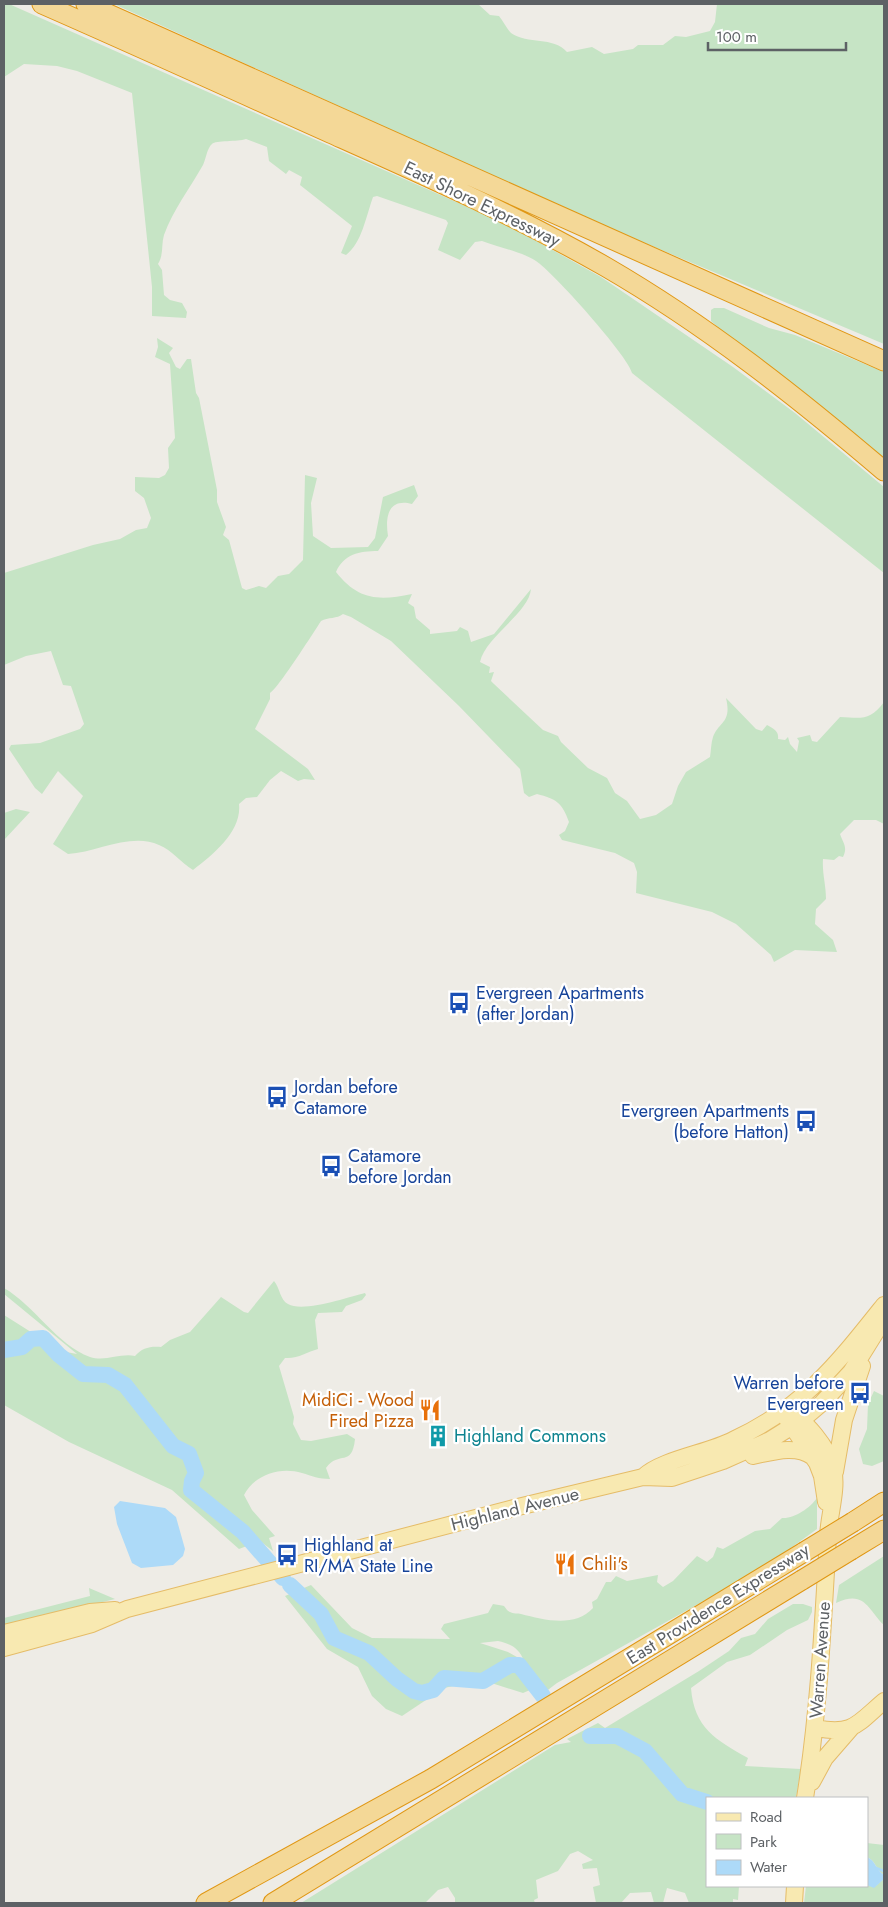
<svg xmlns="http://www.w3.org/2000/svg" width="888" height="1907" viewBox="0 0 888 1907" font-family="Jost,sans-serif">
<rect width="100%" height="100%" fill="#eeece6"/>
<path fill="#c6e4c5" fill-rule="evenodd" d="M 4,4 L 9,4 L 506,224 L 601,277 L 733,367 L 795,413 L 884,487 L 884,573 L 632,373 C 629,357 552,271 536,261 C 522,252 498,247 482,241 L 475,242 L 460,260 L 438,250 L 448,223 L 446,220 L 377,196 L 373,197 C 366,216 362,243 346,255 L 341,253 L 352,226 L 300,185 L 302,177 L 289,170 L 286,174 L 269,161 L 267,147 L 246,139 C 237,142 216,140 212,144 C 207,148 206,159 203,165 C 190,188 173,210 164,235 C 161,245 164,254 158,264 L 162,270 L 164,295 L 170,300 L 182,303 L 187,312 L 186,318 L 152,316 L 152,287 L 132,93 L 77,71 L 57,66 L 24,64 L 4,77 Z
M 114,4 L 478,4 L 490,15 L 499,16 C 503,21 507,29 511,33 C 528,45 553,36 567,52 L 592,47 L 604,54 L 633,49 L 638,45 L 663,45 L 675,36 L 686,37 L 710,31 L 715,22 L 717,4 L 884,4 L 884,344 L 581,216 Z
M 714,308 L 724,308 L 769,328 L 795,335 L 884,372 L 884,460 L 730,338 L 711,321 L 711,310 Z
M 157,338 L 173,348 L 169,353 L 176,367 L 180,369 L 187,359 L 191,359 L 196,393 L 199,398 L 217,490 L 217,502 L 226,527 L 223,535 L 229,540 L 242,588 L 246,590 L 259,586 L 266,588 L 278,576 L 289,574 L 303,560 L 305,475 L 317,478 L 311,503 L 313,536 L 331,548 L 368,547 L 375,538 L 383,497 L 414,485 L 418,496 L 412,504 C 388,498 385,517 388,536 L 378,551 C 359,551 344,554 336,572 C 358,600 378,601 412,594 L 408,603 L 414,607 L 416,618 L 430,630 L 430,634 L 457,631 L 460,627 L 468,631 L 471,642 L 494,634 L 531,589 C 529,613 485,637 480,662 L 490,667 L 489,673 L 494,672 L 491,681 L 494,684 L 543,730 L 558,736 L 561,742 L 588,768 L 607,778 L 615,793 L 627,801 L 640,819 L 656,815 L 672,804 L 678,786 L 686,772 L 710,757 C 711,751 711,743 713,737 C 719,721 732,723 726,698 L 756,729 L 762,731 L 767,725 C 774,729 779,731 778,739 L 785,740 L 788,737 L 790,744 L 797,752 L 799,741 L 797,738 L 810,735 L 812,741 L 817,742 L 840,717 C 862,718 870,721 884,702 L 884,824 L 876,820 L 854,820 L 840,834 C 843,843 848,847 843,857 L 839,856 L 834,860 L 823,859 C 822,873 826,885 826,899 L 816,909 L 815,924 L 833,940 L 837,952 L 795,950 L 774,962 L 771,955 L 736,924 L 712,912 L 636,893 L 637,872 L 634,863 L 615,853 L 562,840 L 559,835 L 565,831 L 569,822 C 562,802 556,799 537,794 L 529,797 L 524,793 L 520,769 L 459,706 L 391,641 L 351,617 L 343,614 C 337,619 328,617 321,621 C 314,632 277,690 270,693 L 270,699 L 255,729 L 308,769 L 315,780 L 304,779 L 298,781 L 281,771 L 270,780 L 257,797 L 246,798 L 239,804 C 242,831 214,854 193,870 C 181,863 172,850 159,845 C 132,832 97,852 68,854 L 53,844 L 83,796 L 58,771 L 42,794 L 35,788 L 9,749 L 11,745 L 40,743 L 80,729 L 84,724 L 71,686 L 63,685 L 51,651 L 26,656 L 4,665 L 4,573 L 93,545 L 120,539 L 136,530 L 147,528 L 151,518 L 144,498 L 135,491 L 135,477 L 159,478 L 165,475 L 169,468 L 168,448 L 175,438 L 170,364 L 155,357 L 158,347 Z
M 16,809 L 30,812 L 4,840 L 4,813 Z
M 274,1281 C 280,1288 280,1300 288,1304 C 303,1313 348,1297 365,1293 L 366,1295 L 362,1300 L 346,1306 L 342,1312 L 318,1313 L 315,1320 L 318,1349 C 307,1352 298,1359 285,1358 L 279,1366 L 294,1417 L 293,1424 L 301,1440 L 311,1441 L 347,1434 L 355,1439 C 352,1468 339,1450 326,1468 L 330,1479 C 319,1479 312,1476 302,1473 C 280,1466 254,1475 244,1495 L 252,1510 L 275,1536 L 269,1538 L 273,1551 L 260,1541 L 239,1549 L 172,1490 L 69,1442 L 4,1405 L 4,1315 L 61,1351 L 77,1354 L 4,1294 L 4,1288 C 35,1306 57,1345 90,1357 C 105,1362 120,1353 135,1356 C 142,1348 150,1346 161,1347 L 170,1340 L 190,1332 L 221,1297 L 244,1312 L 248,1313 Z
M 874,1391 L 884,1396 L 884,1461 L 872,1466 L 863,1464 L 859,1449 L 867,1429 L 868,1404 Z
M 817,1498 L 817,1529 L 777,1558 L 718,1593 L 557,1683 L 536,1699 L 530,1690 L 523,1693 L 482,1680 L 444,1688 L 402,1716 L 386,1709 L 372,1696 L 358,1667 L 327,1649 L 285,1596 L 311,1585 L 352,1628 L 372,1638 L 450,1639 L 441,1629 L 444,1624 L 488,1613 L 493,1604 C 496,1605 502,1605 504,1606 C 506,1608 507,1611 510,1612 C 513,1614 518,1613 521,1614 C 544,1620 575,1628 593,1608 L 592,1602 L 597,1599 L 606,1582 L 611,1582 L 616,1576 L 627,1581 L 658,1575 L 657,1582 L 663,1587 L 673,1581 L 697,1556 L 707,1562 L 713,1557 L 717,1547 L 723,1549 L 755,1531 L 770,1529 L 782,1518 C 794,1519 810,1508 817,1498 ZM 498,1641 C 511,1644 519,1648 524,1661 L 508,1652 L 480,1643 Z
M 884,1556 L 884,1625 C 868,1610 865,1589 836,1603 L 839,1585 Z
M 89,1588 L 115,1599 L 5,1626 L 4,1618 L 90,1596 Z
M 793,1604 L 803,1604 L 812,1607 L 812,1612 L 808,1620 L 787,1630 L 750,1655 L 727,1662 L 691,1688 C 694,1728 716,1740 748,1758 L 745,1766 L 801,1769 L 796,1798 L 707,1798 L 707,1886 L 739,1886 L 738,1900 L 733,1899 L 733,1903 L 689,1903 L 685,1893 L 667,1888 L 663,1903 L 654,1903 L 651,1892 L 630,1893 L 621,1903 L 596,1903 L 593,1887 L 600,1885 L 597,1868 L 583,1869 L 582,1864 L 593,1860 L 578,1851 L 570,1854 L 558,1871 L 536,1880 L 538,1898 L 534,1900 L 535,1903 L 455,1903 L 455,1898 L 448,1887 L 438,1890 L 425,1903 L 301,1903 L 555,1745 L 571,1742 L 567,1739 L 598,1723 L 605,1728 L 699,1671 L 729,1651 L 741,1638 L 755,1634 L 768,1619 Z
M 867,1843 L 884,1845 L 884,1875 C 876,1870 876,1861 867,1857 Z
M 884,1879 L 884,1903 L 804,1903 L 806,1886 L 867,1885 L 874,1887 Z"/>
<path fill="#addaf8" d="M 120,1501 L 165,1508 L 176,1517 L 185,1549 L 183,1556 L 173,1565 L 141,1568 L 132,1563 L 117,1524 L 114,1507 Z
M 867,1857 C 876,1861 876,1870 884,1875 L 884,1879 L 874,1888 L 867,1885 Z"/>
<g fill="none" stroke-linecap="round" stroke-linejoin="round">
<path stroke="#addaf8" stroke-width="2.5" d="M 876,1868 L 884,1871"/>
<path stroke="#addaf8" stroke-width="16" d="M 4,1350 L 22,1347 L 31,1339 L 43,1338 L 59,1355 L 83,1374 L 108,1375 L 125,1385 L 173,1446 L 189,1454 L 196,1473 L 192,1481 L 191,1490 L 243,1532 L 283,1578
M 290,1585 L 321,1614 L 334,1638 L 369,1653 L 397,1679 L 414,1691 L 422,1693 L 433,1690 L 444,1678 L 483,1681 L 510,1665 L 519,1665 L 543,1696
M 590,1736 L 617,1736 L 645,1751 L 682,1794 L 707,1802"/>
<g stroke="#e5bc68" stroke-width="18">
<path id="major" d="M 786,1411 C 804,1417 829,1449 833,1468 C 838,1489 829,1514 828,1536 C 823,1624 819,1711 805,1798
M 787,1419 L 817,1463 L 822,1476 L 826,1502
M 753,1456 C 772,1452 796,1444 813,1457
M 835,1472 L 844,1420 L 862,1366
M 643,1477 C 662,1459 708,1453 733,1440 C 804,1407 837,1364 884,1305
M 4,1633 L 90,1612 L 115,1610
M 4,1648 L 92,1624 L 127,1609 L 518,1507 L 643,1477 L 672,1478 L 723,1461 L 770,1440 L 802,1420 L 822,1403 L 851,1372 L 884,1319
M 816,1728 C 853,1736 858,1723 884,1701
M 812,1782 L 825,1758 L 851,1728
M 794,1903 L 795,1886"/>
</g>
<g stroke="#e09714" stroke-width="21">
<path id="highway" d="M 42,4 C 138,46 234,90 330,133 C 424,175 517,216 606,267 C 706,325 796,396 884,471
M 86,4 L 884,361
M 853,1522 L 884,1502
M 851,1550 L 884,1530
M 206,1903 L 431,1779 L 804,1552
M 273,1903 L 802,1580"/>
</g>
<use href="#major" stroke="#f8e9b1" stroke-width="16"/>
<use href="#highway" stroke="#f4d897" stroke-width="19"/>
<g stroke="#e09714" stroke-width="21" stroke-linecap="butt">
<path id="highway-bridge" d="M 804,1552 L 853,1522
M 802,1580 L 851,1550"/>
</g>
<use href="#highway-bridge" stroke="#f4d897" stroke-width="19"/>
</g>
<defs>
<g id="bus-bare" transform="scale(1.725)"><path d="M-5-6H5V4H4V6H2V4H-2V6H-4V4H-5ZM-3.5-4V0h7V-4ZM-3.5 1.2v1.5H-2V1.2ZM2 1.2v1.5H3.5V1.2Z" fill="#1a4fb4" stroke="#fff" stroke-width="2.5" paint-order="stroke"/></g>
<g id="restaurant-bare" transform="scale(1.725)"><path d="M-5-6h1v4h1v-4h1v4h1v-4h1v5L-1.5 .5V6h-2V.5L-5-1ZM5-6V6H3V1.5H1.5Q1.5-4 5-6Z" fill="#e8710a" stroke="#fff" stroke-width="2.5" paint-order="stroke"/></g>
<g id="building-bare" transform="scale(1.725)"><path d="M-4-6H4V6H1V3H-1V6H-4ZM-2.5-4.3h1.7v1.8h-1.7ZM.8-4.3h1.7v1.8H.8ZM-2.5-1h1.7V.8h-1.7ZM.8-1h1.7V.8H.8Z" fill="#0f9aa8" stroke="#fff" stroke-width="2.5" paint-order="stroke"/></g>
</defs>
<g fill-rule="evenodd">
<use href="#bus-bare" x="459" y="1003"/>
<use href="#bus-bare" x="277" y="1097"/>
<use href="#bus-bare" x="806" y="1121"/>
<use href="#bus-bare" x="331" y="1166"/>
<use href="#bus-bare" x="860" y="1393"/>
<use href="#restaurant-bare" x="430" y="1410"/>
<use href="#building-bare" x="438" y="1436"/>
<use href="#bus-bare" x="287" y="1555"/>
<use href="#restaurant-bare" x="565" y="1564"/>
</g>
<g text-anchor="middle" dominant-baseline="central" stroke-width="4.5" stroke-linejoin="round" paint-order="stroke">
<g font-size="18" fill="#5d6165" stroke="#fff">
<text transform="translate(482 204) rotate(26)">East Shore Expressway</text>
<text transform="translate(515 1509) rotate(-14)">Highland Avenue</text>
<text transform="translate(718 1604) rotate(-32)">East Providence Expressway</text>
<text transform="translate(820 1660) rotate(-86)">Warren Avenue</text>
</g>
<g font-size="18" fill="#164399" stroke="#fff" text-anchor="start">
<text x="476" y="993">Evergreen Apartments<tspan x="476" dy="21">(after Jordan)</tspan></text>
<text x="294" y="1087">Jordan before<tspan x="294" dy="21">Catamore</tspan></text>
<text x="789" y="1111" text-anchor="end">Evergreen Apartments<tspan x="789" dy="21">(before Hatton)</tspan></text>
<text x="348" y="1156">Catamore<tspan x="348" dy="21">before Jordan</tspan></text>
<text x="844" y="1383" text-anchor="end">Warren before<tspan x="844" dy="21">Evergreen</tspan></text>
<text x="304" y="1545">Highland at<tspan x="304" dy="21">RI/MA State Line</tspan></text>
</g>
<g font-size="18" fill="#c56008" stroke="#fff" text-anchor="end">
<text x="414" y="1400">MidiCi - Wood<tspan x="414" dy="21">Fired Pizza</tspan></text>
<text x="582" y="1564" text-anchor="start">Chili's</text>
</g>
<g font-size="18" fill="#0d838f" stroke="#fff" text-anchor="start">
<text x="454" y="1436">Highland Commons</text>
</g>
</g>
<rect width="888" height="1907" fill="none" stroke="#5d6165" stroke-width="10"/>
<rect x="706" y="1797" width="162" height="90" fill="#ffffff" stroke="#bec0c1"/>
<rect x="716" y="1813" width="25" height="8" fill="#f8e9b1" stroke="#bec0c1"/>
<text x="750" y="1822" font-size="15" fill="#5d6165">Road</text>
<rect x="716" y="1834" width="25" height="15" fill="#c6e4c5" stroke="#bec0c1"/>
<text x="750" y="1847" font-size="15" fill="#5d6165">Park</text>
<rect x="716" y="1860" width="25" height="15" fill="#addaf8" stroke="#bec0c1"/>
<text x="750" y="1872" font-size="15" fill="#5d6165">Water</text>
<path d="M708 42v8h138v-8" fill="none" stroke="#5d6165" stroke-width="2.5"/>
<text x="716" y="42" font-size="15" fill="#5d6165" stroke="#ffffff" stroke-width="4" paint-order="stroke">100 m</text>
</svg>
